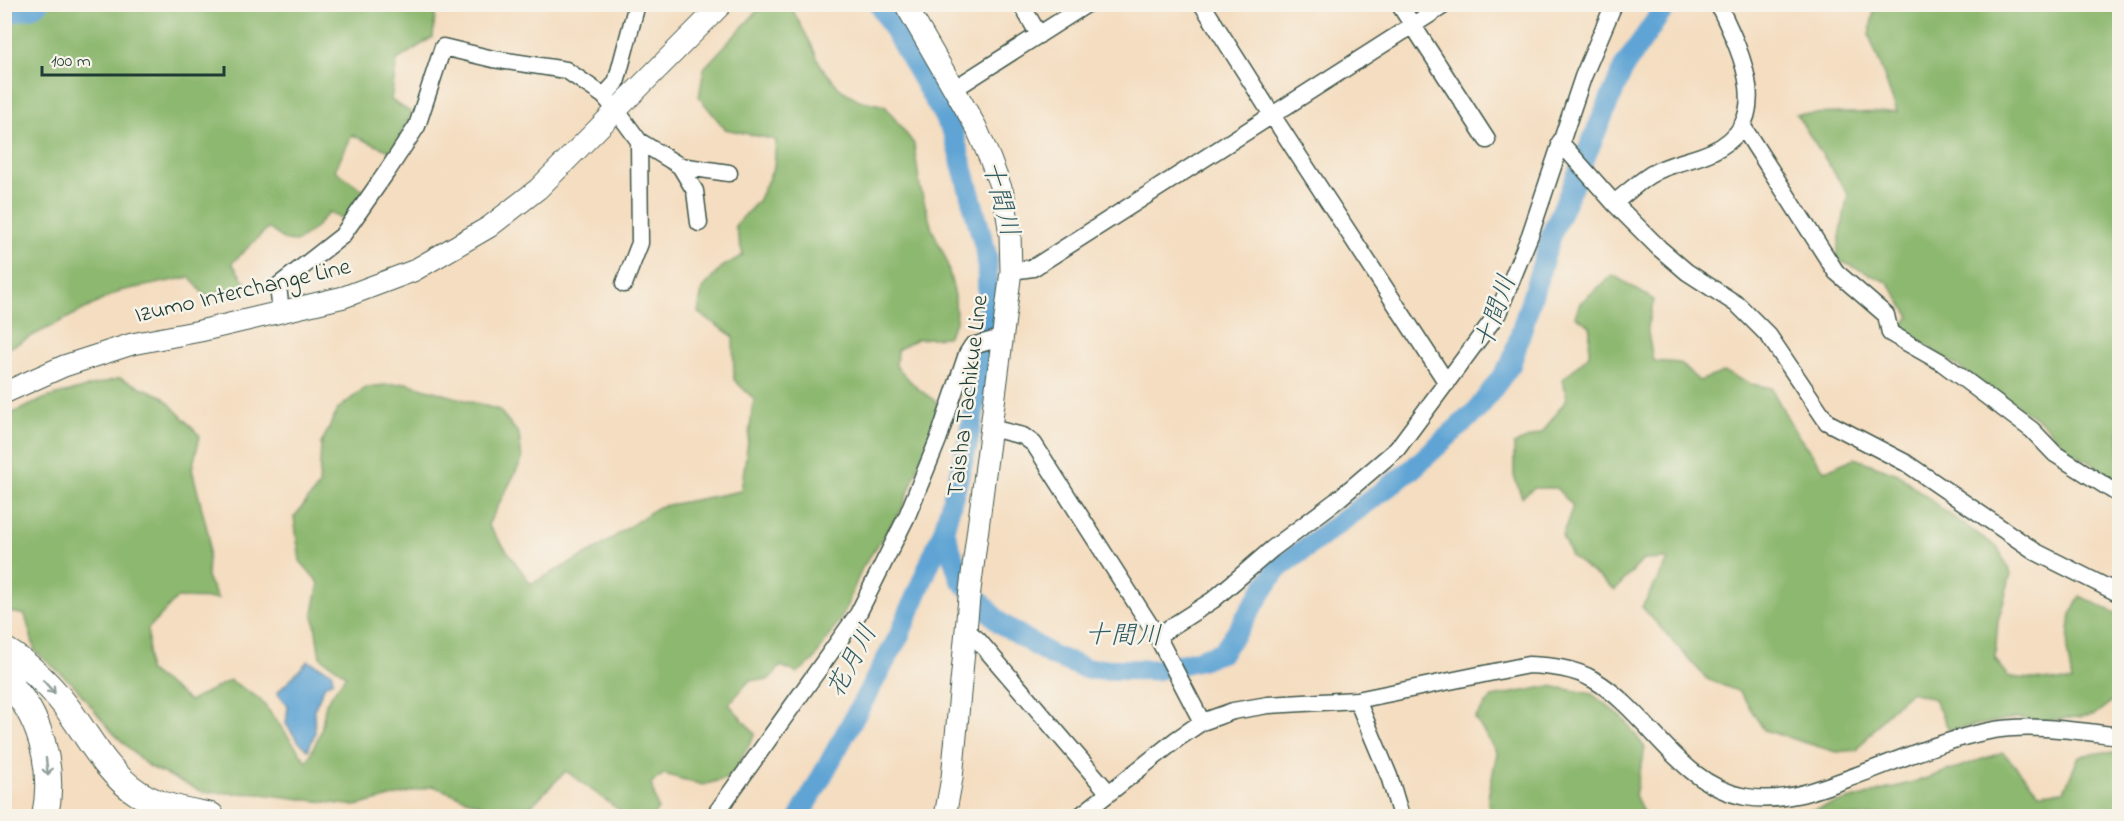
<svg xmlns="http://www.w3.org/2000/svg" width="2124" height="821" viewBox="0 0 2124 821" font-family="'Indie Flower','Klee One',sans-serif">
<rect width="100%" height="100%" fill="#f7f3e8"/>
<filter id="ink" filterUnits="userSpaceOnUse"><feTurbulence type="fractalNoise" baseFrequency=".0167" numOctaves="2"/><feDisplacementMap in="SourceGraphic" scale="12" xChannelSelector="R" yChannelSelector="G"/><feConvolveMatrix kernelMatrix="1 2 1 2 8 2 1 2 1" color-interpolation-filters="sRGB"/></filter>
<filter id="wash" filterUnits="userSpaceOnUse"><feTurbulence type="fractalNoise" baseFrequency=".008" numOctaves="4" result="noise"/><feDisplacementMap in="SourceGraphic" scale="24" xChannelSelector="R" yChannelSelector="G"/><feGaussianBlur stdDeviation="1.35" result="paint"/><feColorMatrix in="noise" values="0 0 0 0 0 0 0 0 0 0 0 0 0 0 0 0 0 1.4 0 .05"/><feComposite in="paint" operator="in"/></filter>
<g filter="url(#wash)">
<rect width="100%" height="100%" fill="#f4ddc0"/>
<path fill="#8db870" stroke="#567a52" stroke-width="1.5" d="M 21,5 L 436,5 L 433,37 L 397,60 L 391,100 L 412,113 L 392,152 L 352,135 L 335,170 L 364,191 L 346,221 L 329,212 L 314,229 L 296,242 L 286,241 L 268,228 L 232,263 L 248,287 L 205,296 L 190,277 L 120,291 L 5,350 L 4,18 Z
M 790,5 L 810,42 L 821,66 L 840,89 L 859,100 L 885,106 L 914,144 L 920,187 L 932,229 L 946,259 L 955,296 L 956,322 L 947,337 L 917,339 L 897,350 L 896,366 L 917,388 L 938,403 L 934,425 L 902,509 L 862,568 L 844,613 L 813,661 L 797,673 L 781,666 L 768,680 L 750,680 L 729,704 L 755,734 L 731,777 L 703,785 L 664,774 L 651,783 L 658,809 L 653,816 L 627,816 L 566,771 L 531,806 L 502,813 L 433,786 L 356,806 L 262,794 L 203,792 L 148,766 L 113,733 L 73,684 L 35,651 L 25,615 L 5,611 L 4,417 L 46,398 L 120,378 L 162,396 L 200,436 L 192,469 L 209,537 L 207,577 L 218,599 L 177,598 L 148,629 L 148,670 L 190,701 L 230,680 L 260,699 L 307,762 L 321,731 L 326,703 L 346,675 L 320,657 L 313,612 L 319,583 L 300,561 L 294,517 L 319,486 L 321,444 L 338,409 L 366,387 L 406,383 L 499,410 L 519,434 L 522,460 L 488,525 L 531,584 L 595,550 L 658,507 L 741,491 L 754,399 L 734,380 L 733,336 L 698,313 L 702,289 L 722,267 L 743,255 L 735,226 L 758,201 L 774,167 L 776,140 L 725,129 L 699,97 L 704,68 L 762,6 Z
M 1875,5 L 2119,5 L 2119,480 L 2065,448 L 2043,423 L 1900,328 L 1910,317 L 1889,283 L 1836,259 L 1848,194 L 1796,114 L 1897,112 L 1869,35 Z
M 1613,275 L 1654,300 L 1647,327 L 1653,361 L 1680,363 L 1699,381 L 1724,372 L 1751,384 L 1771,388 L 1796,433 L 1825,471 L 1854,458 L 1898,474 L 1943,510 L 1997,547 L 2011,574 L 1998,621 L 1995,658 L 2008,677 L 2072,682 L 2067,649 L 2071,614 L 2080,596 L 2119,615 L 2119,700 L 2111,702 L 2094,715 L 2045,721 L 2017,718 L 1949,730 L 1934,699 L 1911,692 L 1890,710 L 1857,750 L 1836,752 L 1764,730 L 1740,692 L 1707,679 L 1642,607 L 1669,559 L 1643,560 L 1615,590 L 1571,556 L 1562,536 L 1573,506 L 1556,488 L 1534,488 L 1522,497 L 1514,476 L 1514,444 L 1542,433 L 1567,399 L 1563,379 L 1589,355 L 1590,326 L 1575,316 L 1580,303 Z
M 1550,686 L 1592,694 L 1624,719 L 1645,748 L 1635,795 L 1645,816 L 1489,816 L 1488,797 L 1497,753 L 1475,718 L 1492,697 Z
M 2003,752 L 2039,793 L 2064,791 L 2079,756 L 2105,752 L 2119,753 L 2119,816 L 1790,816 L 1924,779 Z"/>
<path fill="#5fa4d4" stroke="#3f7084" stroke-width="1.5" d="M 308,661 L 332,672 L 333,681 L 325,685 L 314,710 L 315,733 L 308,750 L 298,741 L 286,724 L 288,706 L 277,693 Z"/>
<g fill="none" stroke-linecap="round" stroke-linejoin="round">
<path stroke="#5fa4d4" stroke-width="21" d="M 4,14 L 31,8 L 38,4
M 944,529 L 960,579 L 1000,623 L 1051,655 L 1087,669 L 1156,670 L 1199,660 L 1222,652 L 1239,628 L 1276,570 L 1411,470 L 1478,409 L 1511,364 L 1552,233 L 1624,67 L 1667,4
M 800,816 L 899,636 L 944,529 L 967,446 L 984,356 L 988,314 L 987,256 L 953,132 L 879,4"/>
</g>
</g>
<g filter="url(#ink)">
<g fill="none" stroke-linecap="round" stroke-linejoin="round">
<g stroke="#3f5549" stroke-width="19">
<path id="minor" d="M 1021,4 L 1039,35
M 1202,4 L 1272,115 L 1447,383
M 1399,4 L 1487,140
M 954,89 L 1087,4
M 604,96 L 616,83 L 637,4
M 1743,127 L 1836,272 L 1886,315 L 1890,333 L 1941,362 L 2032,430 L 2055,454 L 2120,495
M 639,141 L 680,166 L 729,173
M 1560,142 L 1614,203 L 1659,248 L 1687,272 L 1738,305 L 1769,336 L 1827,422 L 1906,463 L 2036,552 L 2120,594
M 680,166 L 695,191 L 699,223
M 1614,203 C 1626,194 1637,183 1650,175 C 1668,163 1692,161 1711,152 C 1777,123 1741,52 1718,4
M 1011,271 L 1033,268 L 1446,4
M 281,312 L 278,286 L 342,236 L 388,170 L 417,126 L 443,47 L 493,59 L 566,70 L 604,96 L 617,111 L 639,141 L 640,243 L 624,284
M 991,428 L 1023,436 L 1034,444 L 1157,636 L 1202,722
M 966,630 L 978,640 L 1109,793
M 1157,636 L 1213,600 L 1272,549 L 1336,501 L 1397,449 L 1498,313 L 1530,235 L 1583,77 L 1614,4
M 1357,700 L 1389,776 L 1401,816
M 714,816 L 858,614 L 907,516 L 938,440 L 967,354 L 972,346 L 1001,338
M 1080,816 L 1177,739 L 1202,722 L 1233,711 L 1268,705 L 1357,700 L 1528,665 C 1550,666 1574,668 1594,680 C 1649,712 1678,785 1746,797 C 1781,803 1815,791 1847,779 C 1892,763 1942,740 1989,731 C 2031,723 2077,731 2120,736"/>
</g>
<g stroke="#3f5549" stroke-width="23">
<path id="major" d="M 905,4 L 976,127 L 990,159 L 1004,196 L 1010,234 L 1011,271 L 969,598 L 952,778 L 945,816
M 4,393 L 64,366 L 132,344 L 200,331 L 344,297 L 413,271 L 489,227 L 538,189 L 722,4"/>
</g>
<g stroke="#3f5549" stroke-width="28">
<path id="highway" d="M 4,650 C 28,664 48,683 65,705 C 87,734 106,773 138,793 C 160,807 186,811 211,816
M 4,679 C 41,713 55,768 45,816"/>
</g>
<use href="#minor" stroke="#fff" stroke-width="16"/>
<use href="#major" stroke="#fff" stroke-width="21"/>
<use href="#highway" stroke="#fff" stroke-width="26"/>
</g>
<defs><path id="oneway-shaft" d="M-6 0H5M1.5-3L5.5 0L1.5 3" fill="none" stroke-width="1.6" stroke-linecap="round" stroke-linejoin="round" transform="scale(1.5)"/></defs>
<g stroke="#8f9e9a">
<use href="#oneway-shaft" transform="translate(49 687) rotate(48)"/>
<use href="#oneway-shaft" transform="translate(47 767) rotate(83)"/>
</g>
</g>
<g text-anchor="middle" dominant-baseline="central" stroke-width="5" stroke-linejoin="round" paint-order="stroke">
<g font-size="24" fill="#1f3d34" stroke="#f7f3e8">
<text transform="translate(243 292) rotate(-13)">Izumo Interchange Line</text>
<text transform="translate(969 396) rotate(-83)">Taisha Tachikue Line</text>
</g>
<g font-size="26" font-style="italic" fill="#325c64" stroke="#f7f3e8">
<text transform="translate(999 199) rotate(75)">十間川</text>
<text transform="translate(1497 313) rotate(-71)">十間川</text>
<text transform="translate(1123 637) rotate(1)">十間川</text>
<text transform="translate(853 662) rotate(-62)">花月川</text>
</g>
</g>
<rect width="2124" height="821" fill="none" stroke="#f7f3e8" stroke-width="24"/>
<path d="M42 66v9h182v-9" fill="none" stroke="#1f3d34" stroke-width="3"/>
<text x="51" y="66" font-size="18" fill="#1f3d34" stroke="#f7f3e8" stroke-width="4.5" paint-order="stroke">100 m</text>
</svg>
